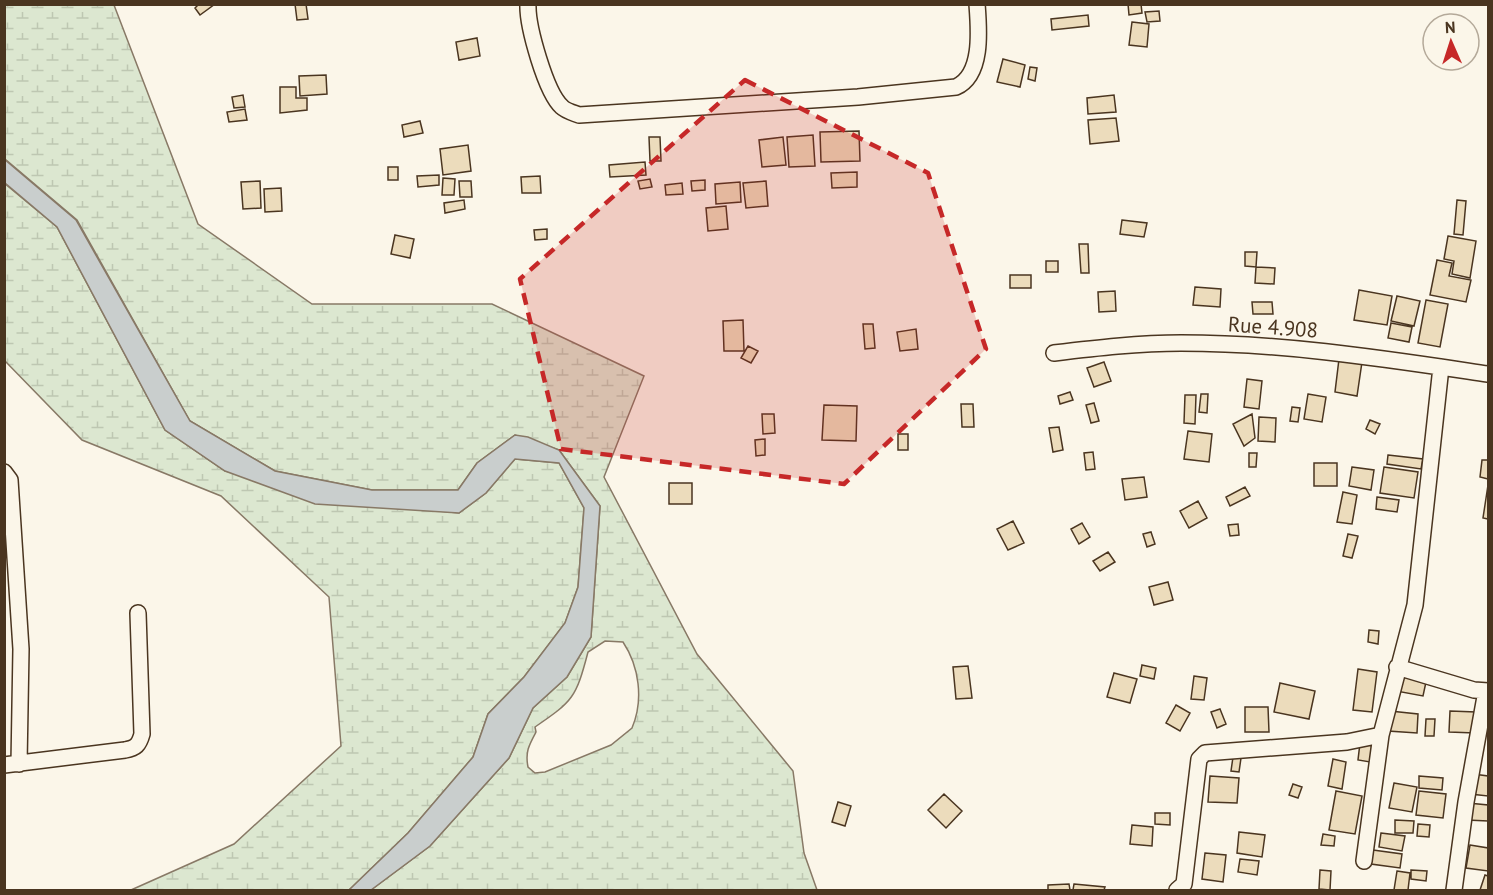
<svg xmlns="http://www.w3.org/2000/svg" width="1493" height="895" viewBox="0 0 1493 895" font-family="'PT Sans',sans-serif">
<defs>
<pattern id="wetland-marsh" width="20" height="14" patternUnits="userSpaceOnUse" patternTransform="scale(1.5)"><rect width="20" height="14" fill="#dce7d0"/><path d="M1 5h8M5 5V1M11 12h8M15 12V8" fill="none" stroke="#bec7b2"/></pattern>
</defs>
<rect width="100%" height="100%" fill="#fbf6e9"/>
<path fill="url(#wetland-marsh)" stroke="#887966" stroke-width="1.5" fill-rule="evenodd" d="M 5,5 L 114,5 L 198,224 L 312,304 L 492,304 L 644,376 L 604,477 L 697,654 L 793,771 L 804,853 L 817,890 L 371,890 L 430,846 L 509,758 L 533,708 L 567,677 L 591,637 L 600,506 L 559,450 L 515,435 L 477,463 L 458,490 L 372,490 L 275,471 L 190,421 L 77,220 L 5,159 ZM 605,641 L 623,642 C 639,666 644,700 632,728 L 611,745 L 545,772 L 535,773 L 528,767 C 525,752 529,745 536,732 L 535,727 C 573,701 576,698 588,652 Z
M 4,183 L 57,227 L 165,430 L 225,471 L 419,509 L 459,513 L 486,493 L 515,459 L 559,463 L 584,508 L 578,587 L 565,623 L 524,677 L 488,714 L 473,757 L 408,833 L 349,890 L 131,890 L 234,844 L 341,746 L 329,597 L 221,496 L 82,440 L 5,361 Z"/>
<path fill="#c9cecd" stroke="#887966" stroke-width="1.5" d="M 4,159 L 76,220 L 190,421 L 275,471 L 372,490 L 458,490 L 477,463 L 515,435 L 528,437 L 559,450 L 600,506 L 591,637 L 567,677 L 533,708 L 509,758 L 430,846 L 371,890 L 349,890 L 408,833 L 473,757 L 488,714 L 524,677 L 565,623 L 578,587 L 584,508 L 559,463 L 515,459 L 486,493 L 459,513 L 315,504 L 225,471 L 165,430 L 57,227 L 5,183 Z"/>
<path fill="#ecdcbc" stroke="#4a3520" stroke-width="1.5" d="M 199,4 L 215,4 L 200,15 L 195,8 Z
M 295,4 L 306,4 L 308,19 L 297,20 Z
M 1128,4 L 1141,4 L 1142,13 L 1129,15 Z
M 1159,11 L 1160,21 L 1147,22 L 1145,12 Z
M 1088,15 L 1089,26 L 1052,30 L 1051,19 Z
M 1132,22 L 1149,24 L 1147,47 L 1129,45 Z
M 477,38 L 480,56 L 459,60 L 456,42 Z
M 1003,59 L 1025,65 L 1020,87 L 997,82 Z
M 1030,67 L 1037,68 L 1035,81 L 1028,79 Z
M 326,75 L 327,94 L 300,96 L 299,76 Z
M 280,87 L 296,87 L 296,98 L 307,98 L 307,110 L 280,113 Z
M 243,95 L 245,107 L 234,108 L 232,97 Z
M 1114,95 L 1116,112 L 1088,114 L 1087,98 Z
M 245,109 L 247,120 L 229,122 L 227,112 Z
M 1116,118 L 1119,141 L 1090,144 L 1088,120 Z
M 420,121 L 423,133 L 404,137 L 402,125 Z
M 859,131 L 860,161 L 821,162 L 820,132 Z
M 813,135 L 815,166 L 789,167 L 787,137 Z
M 649,137 L 660,137 L 661,161 L 650,161 Z
M 783,137 L 786,165 L 762,167 L 759,140 Z
M 468,145 L 471,171 L 443,175 L 440,149 Z
M 645,162 L 646,175 L 610,177 L 609,165 Z
M 388,167 L 398,167 L 398,180 L 388,180 Z
M 857,172 L 857,187 L 832,188 L 831,173 Z
M 439,175 L 439,185 L 418,187 L 417,176 Z
M 540,176 L 541,193 L 522,193 L 521,177 Z
M 443,178 L 455,179 L 454,195 L 442,195 Z
M 650,179 L 652,187 L 640,189 L 638,181 Z
M 705,180 L 705,190 L 692,191 L 691,181 Z
M 260,181 L 261,208 L 243,209 L 241,182 Z
M 459,181 L 471,181 L 472,197 L 460,197 Z
M 766,181 L 768,206 L 746,208 L 743,183 Z
M 740,182 L 741,202 L 716,204 L 715,184 Z
M 682,183 L 683,194 L 666,195 L 665,185 Z
M 281,188 L 282,211 L 265,212 L 264,189 Z
M 464,200 L 465,209 L 445,213 L 444,203 Z
M 1457,200 L 1466,201 L 1463,235 L 1454,234 Z
M 726,206 L 728,229 L 708,231 L 706,208 Z
M 1122,220 L 1147,223 L 1144,237 L 1120,234 Z
M 547,229 L 547,239 L 535,240 L 534,230 Z
M 395,235 L 414,239 L 410,258 L 391,254 Z
M 1448,236 L 1476,241 L 1470,278 L 1452,274 L 1454,261 L 1444,259 Z
M 1079,244 L 1088,244 L 1089,273 L 1081,273 Z
M 1245,252 L 1257,252 L 1256,267 L 1245,266 Z
M 1437,260 L 1452,263 L 1449,276 L 1471,280 L 1466,302 L 1430,295 Z
M 1046,261 L 1058,261 L 1058,272 L 1046,272 Z
M 1256,267 L 1275,268 L 1274,284 L 1255,283 Z
M 1010,275 L 1031,275 L 1031,288 L 1010,288 Z
M 1195,287 L 1221,289 L 1220,307 L 1193,305 Z
M 1359,290 L 1392,296 L 1387,325 L 1354,320 Z
M 1115,291 L 1116,311 L 1099,312 L 1098,292 Z
M 1397,296 L 1420,301 L 1414,326 L 1391,321 Z
M 1426,300 L 1448,304 L 1440,347 L 1418,343 Z
M 1252,302 L 1272,302 L 1273,314 L 1253,314 Z
M 743,320 L 744,351 L 724,351 L 723,321 Z
M 1391,323 L 1412,327 L 1409,342 L 1388,338 Z
M 863,324 L 873,324 L 875,348 L 865,349 Z
M 916,329 L 918,349 L 900,351 L 897,332 Z
M 748,346 L 758,351 L 751,363 L 741,358 Z
M 1339,359 L 1362,362 L 1357,396 L 1335,392 Z
M 1104,362 L 1111,381 L 1094,387 L 1087,368 Z
M 1247,379 L 1262,381 L 1259,409 L 1244,407 Z
M 1070,392 L 1073,400 L 1060,404 L 1058,396 Z
M 1201,394 L 1208,394 L 1207,413 L 1199,412 Z
M 1308,394 L 1326,397 L 1322,422 L 1304,419 Z
M 1185,395 L 1196,395 L 1195,424 L 1184,423 Z
M 1094,403 L 1099,421 L 1091,423 L 1086,405 Z
M 961,404 L 973,404 L 974,427 L 962,427 Z
M 824,405 L 857,406 L 856,441 L 822,440 Z
M 1292,407 L 1300,408 L 1298,422 L 1290,421 Z
M 762,414 L 774,414 L 775,433 L 763,434 Z
M 1252,414 L 1255,438 L 1244,446 L 1233,424 Z
M 1259,417 L 1276,418 L 1275,442 L 1258,441 Z
M 1370,420 L 1380,424 L 1375,434 L 1366,429 Z
M 1059,427 L 1063,450 L 1053,452 L 1049,428 Z
M 1188,431 L 1212,434 L 1209,462 L 1184,459 Z
M 898,434 L 908,434 L 908,450 L 898,450 Z
M 765,439 L 765,455 L 756,456 L 755,440 Z
M 1093,452 L 1095,469 L 1086,470 L 1084,453 Z
M 1249,453 L 1257,453 L 1256,467 L 1249,467 Z
M 1388,455 L 1423,459 L 1421,469 L 1387,464 Z
M 1482,460 L 1488,460 L 1488,479 L 1480,477 Z
M 1314,463 L 1337,463 L 1337,486 L 1314,486 Z
M 1352,467 L 1374,470 L 1371,490 L 1349,486 Z
M 1384,467 L 1418,472 L 1414,498 L 1380,493 Z
M 1144,477 L 1147,497 L 1125,500 L 1122,479 Z
M 669,483 L 692,483 L 692,504 L 669,504 Z
M 1488,485 L 1488,519 L 1483,518 Z
M 1245,487 L 1250,496 L 1230,506 L 1226,497 Z
M 1343,492 L 1357,495 L 1352,524 L 1337,522 Z
M 1377,497 L 1399,500 L 1397,512 L 1376,509 Z
M 1198,501 L 1207,518 L 1189,528 L 1180,511 Z
M 1013,521 L 1024,543 L 1008,550 L 997,529 Z
M 1082,523 L 1090,537 L 1079,544 L 1071,529 Z
M 1238,524 L 1239,535 L 1230,536 L 1228,525 Z
M 1151,532 L 1155,544 L 1147,547 L 1143,534 Z
M 1348,534 L 1358,536 L 1352,558 L 1343,556 Z
M 1108,552 L 1115,562 L 1100,571 L 1093,561 Z
M 1168,582 L 1173,600 L 1154,605 L 1149,587 Z
M 1369,630 L 1379,631 L 1378,644 L 1368,642 Z
M 1142,665 L 1156,668 L 1154,679 L 1140,676 Z
M 968,666 L 972,698 L 956,699 L 953,667 Z
M 1358,669 L 1377,672 L 1372,712 L 1353,710 Z
M 1114,673 L 1137,679 L 1130,703 L 1107,697 Z
M 1194,676 L 1207,678 L 1204,700 L 1191,699 Z
M 1399,676 L 1426,682 L 1423,696 L 1396,691 Z
M 1280,683 L 1315,691 L 1309,719 L 1274,712 Z
M 1176,705 L 1190,713 L 1180,731 L 1166,723 Z
M 1245,707 L 1268,707 L 1269,732 L 1245,732 Z
M 1220,709 L 1226,724 L 1217,728 L 1211,712 Z
M 1390,711 L 1418,714 L 1417,733 L 1388,731 Z
M 1450,711 L 1476,712 L 1475,733 L 1449,732 Z
M 1426,719 L 1435,719 L 1434,736 L 1425,736 Z
M 1360,743 L 1372,745 L 1370,762 L 1358,760 Z
M 1233,757 L 1241,758 L 1239,772 L 1231,771 Z
M 1333,759 L 1346,762 L 1342,789 L 1328,786 Z
M 1473,774 L 1488,776 L 1488,796 L 1470,794 Z
M 1210,776 L 1239,778 L 1237,803 L 1208,802 Z
M 1419,776 L 1443,778 L 1442,790 L 1419,788 Z
M 1394,783 L 1417,787 L 1412,812 L 1389,808 Z
M 1293,784 L 1302,787 L 1298,798 L 1289,795 Z
M 1336,791 L 1362,796 L 1355,834 L 1329,830 Z
M 1419,791 L 1446,794 L 1443,818 L 1416,815 Z
M 944,794 L 962,811 L 946,828 L 928,810 Z
M 838,802 L 851,806 L 845,826 L 832,822 Z
M 1468,803 L 1488,805 L 1488,821 L 1467,820 Z
M 1155,813 L 1170,813 L 1170,825 L 1155,824 Z
M 1395,820 L 1414,821 L 1413,833 L 1395,833 Z
M 1418,824 L 1430,825 L 1429,837 L 1417,836 Z
M 1132,825 L 1153,827 L 1152,846 L 1130,844 Z
M 1239,832 L 1265,835 L 1262,857 L 1237,853 Z
M 1381,833 L 1405,836 L 1402,851 L 1379,847 Z
M 1323,834 L 1335,836 L 1334,846 L 1321,845 Z
M 1470,845 L 1488,848 L 1488,871 L 1466,868 Z
M 1373,850 L 1402,854 L 1400,868 L 1371,864 Z
M 1205,853 L 1226,855 L 1223,882 L 1202,879 Z
M 1240,859 L 1259,861 L 1257,875 L 1238,872 Z
M 1320,870 L 1331,871 L 1330,890 L 1319,889 Z
M 1411,870 L 1427,871 L 1426,881 L 1411,879 Z
M 1397,871 L 1410,873 L 1408,890 L 1394,890 Z
M 1485,875 L 1488,876 L 1488,890 L 1480,890 Z
M 1069,884 L 1070,890 L 1048,890 L 1048,885 Z
M 1074,884 L 1105,887 L 1104,890 L 1073,890 Z"/>
<g fill="none" stroke-linecap="round" stroke-linejoin="round">
<g stroke="#4a3520" stroke-width="18">
<path id="minor" d="M 528,4 C 527,26 546,93 562,107 C 566,111 574,113 579,115 L 858,97 L 956,87 C 983,75 979,30 977,4
M 1054,353 C 1096,348 1139,343 1181,343 C 1285,343 1386,359 1488,374
M 4,472 L 10,480 L 21,649 L 19,764
M 1397,667 L 1474,690 L 1488,691
M 4,765 L 125,750 C 136,748 139,745 142,734 L 138,613
M 1364,861 L 1381,735 L 1415,605 L 1441,367
M 1177,890 L 1184,884 L 1199,759 L 1205,753 L 1347,742 L 1381,735
M 1454,890 L 1466,802 L 1486,691"/>
</g>
<use href="#minor" stroke="#fbf6e9" stroke-width="15"/>
</g>
<path fill="#c62828" fill-opacity="0.2" stroke="#c62828" stroke-width="4.5" stroke-dasharray="12 8" stroke-linejoin="round" d="M 745,80 L 928,173 L 986,349 L 844,484 L 561,449 L 520,279 Z"/>
<g text-anchor="middle" dominant-baseline="central" stroke-width="4.5" stroke-linejoin="round" paint-order="stroke">
<g font-size="21" fill="#4a3520" stroke="#fbf6e9">
<text transform="translate(1273 327) rotate(4)">Rue 4.908</text>
</g>
</g>
<rect width="1493" height="895" fill="none" stroke="#4a3520" stroke-width="12"/>
<g transform="translate(1451 42) rotate(357)"><circle r="28" fill="#fbf6e9" stroke="#b4a999" stroke-width="1.5"/>
<path d="M0-4.5L10 22L0 15L-10 22Z" fill="#c62828"/>
<text y="-9" font-size="16" font-weight="bold" text-anchor="middle" fill="#4a3520">N</text>
</g>
</svg>
